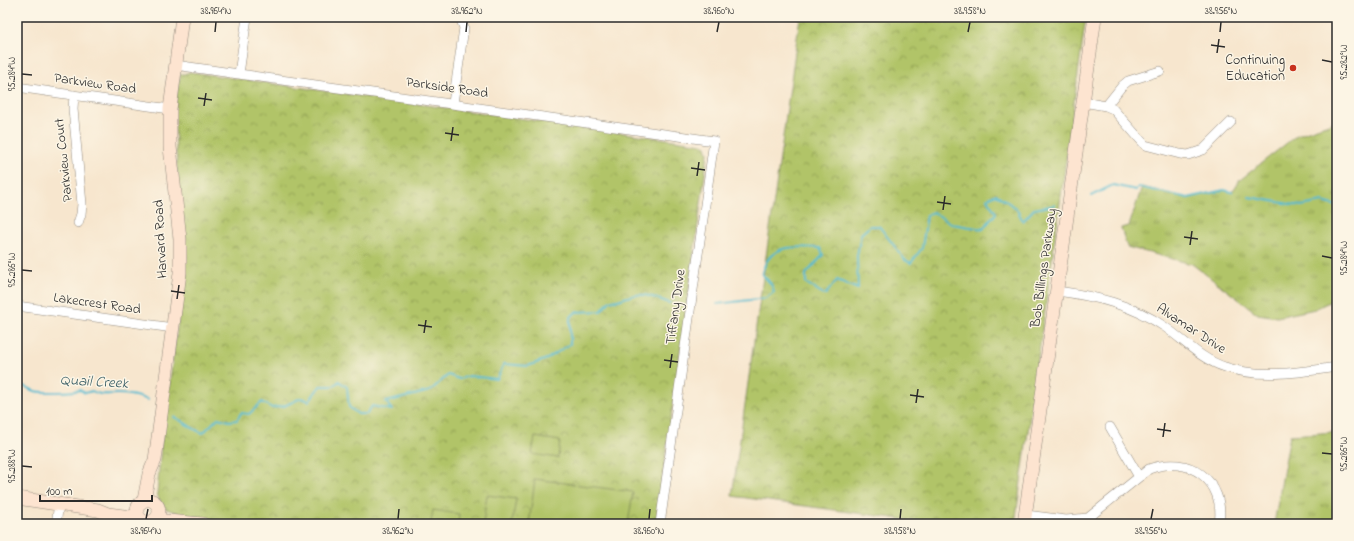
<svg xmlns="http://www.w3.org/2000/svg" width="1354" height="541" viewBox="0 0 1354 541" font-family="'Indie Flower',sans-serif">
<defs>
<pattern id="grass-tufts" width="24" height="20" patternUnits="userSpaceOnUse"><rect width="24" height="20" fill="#b1c467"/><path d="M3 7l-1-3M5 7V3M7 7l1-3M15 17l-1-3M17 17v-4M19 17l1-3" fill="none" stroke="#909f55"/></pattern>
<pattern id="park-crowns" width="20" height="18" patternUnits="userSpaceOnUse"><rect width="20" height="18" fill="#b1c467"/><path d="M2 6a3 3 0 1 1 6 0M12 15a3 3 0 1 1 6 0" fill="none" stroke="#909f55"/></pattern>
</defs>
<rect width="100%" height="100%" fill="#fcf5e5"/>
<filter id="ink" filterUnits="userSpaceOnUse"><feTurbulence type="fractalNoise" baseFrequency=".025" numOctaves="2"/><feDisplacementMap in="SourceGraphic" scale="8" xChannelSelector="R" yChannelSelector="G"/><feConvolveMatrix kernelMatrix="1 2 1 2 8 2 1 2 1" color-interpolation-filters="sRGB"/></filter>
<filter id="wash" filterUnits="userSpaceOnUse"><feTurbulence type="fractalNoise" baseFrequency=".012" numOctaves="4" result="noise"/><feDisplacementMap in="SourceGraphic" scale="16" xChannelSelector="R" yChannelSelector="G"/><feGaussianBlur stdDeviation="0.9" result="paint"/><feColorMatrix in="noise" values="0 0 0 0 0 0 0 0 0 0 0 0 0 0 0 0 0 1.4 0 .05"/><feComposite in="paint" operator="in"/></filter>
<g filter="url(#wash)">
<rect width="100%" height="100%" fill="#f7e6ce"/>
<path fill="url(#grass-tufts)" stroke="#6e7849" d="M 1337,121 L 1337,298 L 1315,309 L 1277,317 L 1258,314 L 1192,264 L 1127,247 L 1121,228 L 1129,226 L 1142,187 L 1188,198 L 1224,190 L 1232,192 L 1240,180 L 1297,135 Z
M 1337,432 L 1337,524 L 1274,524 L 1290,435 Z"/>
<path fill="url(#park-crowns)" stroke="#6e7849" d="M 800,17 L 1086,17 L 1015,524 L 937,524 L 732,496 Z
M 190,72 L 702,144 L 706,146 L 708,153 L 656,524 L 237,524 L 191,517 L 163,508 L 157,494 L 161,446 L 183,285 L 174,111 L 180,75 Z"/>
<path fill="#b1c467" stroke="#6e7849" d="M 535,437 L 560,441 L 558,458 L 532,454 Z
M 535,479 L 633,492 L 628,524 L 529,524 Z
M 487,495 L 516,499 L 512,524 L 483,524 Z
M 433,510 L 459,514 L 458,524 L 431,522 Z"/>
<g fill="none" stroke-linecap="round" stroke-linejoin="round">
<path stroke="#53bbd1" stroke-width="2" d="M 1091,196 L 1113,185 L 1136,190 L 1139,187 L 1188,198 L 1224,190 L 1232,192
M 1249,197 L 1301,206 L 1323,202 L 1337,206
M 717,304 L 766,298 L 774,292 L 771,284 L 762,274 C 769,242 795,247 820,248 L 823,255 L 806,274 L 806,283 L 825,295 L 837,280 L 858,289 L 857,256 L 861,234 L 870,226 L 879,226 L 905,260 L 911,263 L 922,248 L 927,215 L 933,212 L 952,224 L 983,229 L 996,213 L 987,199 L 996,194 L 1016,208 L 1023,221 L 1034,209 L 1055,205
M 17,385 C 26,385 28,388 35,391 C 40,393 75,392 80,390 L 85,393 L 92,391 C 101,396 107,394 117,394 C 128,394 138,396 148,400
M 174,417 C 185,422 191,429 203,433 L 218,418 L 229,421 L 237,420 L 241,413 L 249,414 L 262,402 L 272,408 L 284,406 L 301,398 L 309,401 L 320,386 L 334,386 L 339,381 L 347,387 L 349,407 L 358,414 L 367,414 L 372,406 L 392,410 L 386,402 L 430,391 L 448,375 L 459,379 L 469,376 L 497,379 L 504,364 L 528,366 L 547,359 L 570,344 L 570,318 L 576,312 L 601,311 L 610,301 C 620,301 622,298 631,296 C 644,292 658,299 670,303"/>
</g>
</g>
<g filter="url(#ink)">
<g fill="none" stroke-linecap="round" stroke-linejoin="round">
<g stroke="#91887c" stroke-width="10">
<path id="street" d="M 175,65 L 714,141 L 660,524
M 239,74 L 247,17
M 17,87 L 170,109
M 74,95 L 73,109 L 82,204 L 81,214 L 78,223
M 1083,102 L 1106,106 L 1113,109 L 1145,145 L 1180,154 L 1188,155 L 1203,150 L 1231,122
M 453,103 L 464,28 L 460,17
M 1106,106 L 1122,86 L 1128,81 L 1160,71
M 1057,291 C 1095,296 1133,305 1165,327 C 1185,341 1202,360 1225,367 C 1260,379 1301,372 1337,367
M 17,306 L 173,328
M 1110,427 L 1139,477
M 1026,515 L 1066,520 L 1088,518 L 1149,469 C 1189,454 1226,480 1219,524
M 56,524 L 59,504"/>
</g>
<g stroke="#91887c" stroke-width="14">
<path id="secondary" d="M 17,498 L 98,510 L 108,514 L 139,518
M137 511a11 11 0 1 1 22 0a11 11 0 1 1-22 0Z
M 144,500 L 149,474 L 155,460 L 180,273 L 180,239 L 170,147 L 170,109 L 182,17
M 155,520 L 203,524
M 1024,524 L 1095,17"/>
</g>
<use href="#street" stroke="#fff" stroke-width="9"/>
<use href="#secondary" stroke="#fde4d0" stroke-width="13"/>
</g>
</g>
<path fill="none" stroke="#2b2b2b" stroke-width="1.5" d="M 215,32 L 216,22M 466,32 L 467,22M 717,32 L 719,22M 968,32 L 970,22M 1220,32 L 1221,22M 1211,45 L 1225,47M 1217,53 L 1219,39M 1322,60 L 1332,62M 22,74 L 32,75M 198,98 L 212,100M 204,106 L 206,93M 445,133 L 459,135M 451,141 L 453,127M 691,168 L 705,170M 697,176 L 699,162M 937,202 L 951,204M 943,210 L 945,196M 1184,237 L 1198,239M 1190,245 L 1192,231M 1322,256 L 1332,258M 22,270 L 32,271M 171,291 L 185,293M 177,299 L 179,285M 418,325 L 432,327M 424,333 L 426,320M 664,360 L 678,362M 670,368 L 672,354M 910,395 L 924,397M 916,403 L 918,389M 1157,429 L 1171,431M 1163,437 L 1165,423M 1322,453 L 1332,454M 22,466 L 32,467M 146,519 L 148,509M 398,519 L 399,509M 649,519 L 650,509M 900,519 L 901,509M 1151,519 L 1153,509"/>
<circle fill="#c8321e" stroke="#fcf5e5" stroke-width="1.5" cx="1293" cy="68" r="4"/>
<g text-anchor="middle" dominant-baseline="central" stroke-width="3" stroke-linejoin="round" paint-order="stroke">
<g font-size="14" fill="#2b2b2b" stroke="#fcf5e5" text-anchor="end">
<text x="1285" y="60">Continuing<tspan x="1285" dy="16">Education</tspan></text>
</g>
<g font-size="14" fill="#2b2b2b" stroke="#fcf5e5">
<text transform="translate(95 84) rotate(8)">Parkview Road</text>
<text transform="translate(447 88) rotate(8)">Parkside Road</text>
<text transform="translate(64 160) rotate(-96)">Parkview Court</text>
<text transform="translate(161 239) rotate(-93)">Harvard Road</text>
<text transform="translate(1044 268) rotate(-82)">Bob Billings Parkway</text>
<text transform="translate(97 304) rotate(8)">Lakecrest Road</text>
<text transform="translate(676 307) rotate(-82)">Tiffany Drive</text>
<text transform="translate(1191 329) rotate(33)">Alvamar Drive</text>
</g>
<g font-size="15" font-style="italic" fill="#395d65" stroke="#fcf5e5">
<text transform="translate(94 382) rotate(3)">Quail Creek</text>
</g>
</g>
<rect width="1354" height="541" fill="none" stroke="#fcf5e5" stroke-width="44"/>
<path d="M40 495v6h112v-6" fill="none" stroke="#2b2b2b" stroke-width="2"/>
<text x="46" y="495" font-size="12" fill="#2b2b2b" stroke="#fcf5e5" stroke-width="3" paint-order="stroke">100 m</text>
<rect x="22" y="22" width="1310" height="497" fill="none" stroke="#2b2b2b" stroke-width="1.5"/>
<g font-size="10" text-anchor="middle" fill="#2b2b2b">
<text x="216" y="14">38.964°N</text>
<text x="467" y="14">38.962°N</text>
<text x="719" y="14">38.960°N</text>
<text x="970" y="14">38.958°N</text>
<text x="1221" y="14">38.956°N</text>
<text transform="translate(1343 62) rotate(-90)" y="4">95.282°W</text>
<text transform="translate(11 74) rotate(-90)" y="4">95.284°W</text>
<text transform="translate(1343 258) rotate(-90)" y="4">95.284°W</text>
<text transform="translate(11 270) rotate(-90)" y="4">95.286°W</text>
<text transform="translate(1343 454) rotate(-90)" y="4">95.286°W</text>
<text transform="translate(11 466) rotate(-90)" y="4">95.288°W</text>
<text x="146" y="534">38.964°N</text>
<text x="398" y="534">38.962°N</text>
<text x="649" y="534">38.960°N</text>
<text x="900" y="534">38.958°N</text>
<text x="1151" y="534">38.956°N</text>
</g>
</svg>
